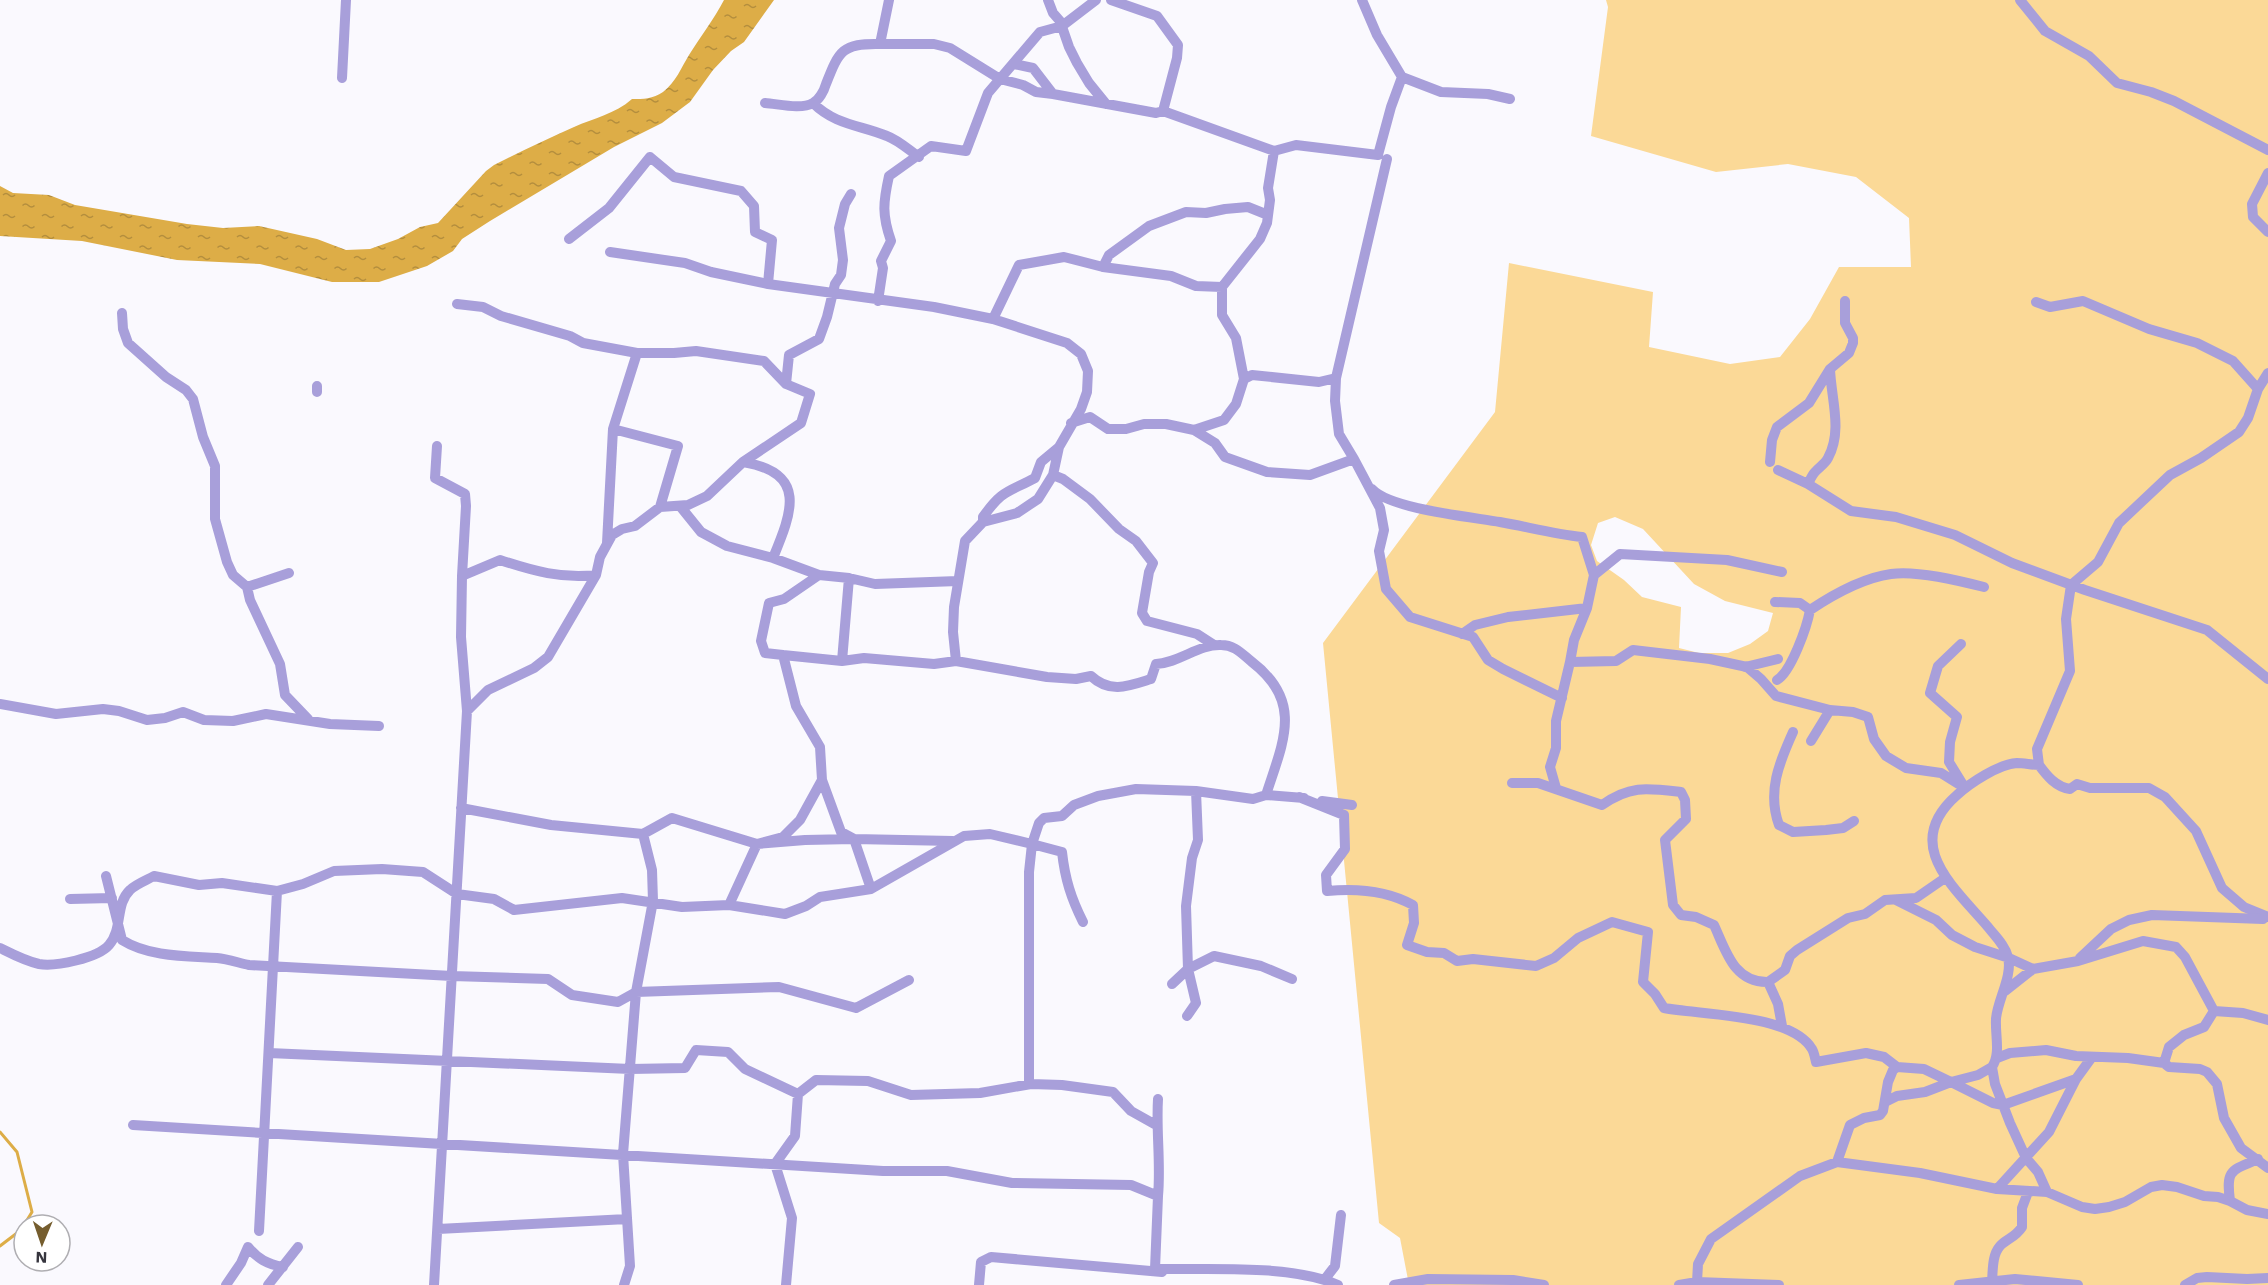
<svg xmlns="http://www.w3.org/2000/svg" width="2268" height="1285" viewBox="0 0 2268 1285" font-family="'Work Sans',sans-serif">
<defs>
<pattern id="water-ripples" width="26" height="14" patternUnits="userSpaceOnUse" patternTransform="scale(1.5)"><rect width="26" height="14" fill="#ddad47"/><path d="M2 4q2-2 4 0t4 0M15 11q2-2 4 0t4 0" fill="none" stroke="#b48e3d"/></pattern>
</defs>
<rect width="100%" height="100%" fill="#faf9fe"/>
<path fill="#fbd997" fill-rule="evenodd" d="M 1606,0 L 2268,0 L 2268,1285 L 1409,1285 L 1400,1238 L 1379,1223 L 1323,643 L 1495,412 L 1509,263 L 1653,292 L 1649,347 L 1730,364 L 1780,357 L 1810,319 L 1839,267 L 1911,267 L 1909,218 L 1856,177 L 1788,164 L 1716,172 L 1591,136 L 1608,7 ZM 1615,517 L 1643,529 L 1694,584 L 1725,601 L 1773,613 L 1768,631 L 1750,644 L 1728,653 L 1699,653 L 1679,648 L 1681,607 L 1642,597 L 1624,580 L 1597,561 L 1591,545 L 1598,523 Z"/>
<path fill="url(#water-ripples)" d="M 724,0 L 774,0 L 744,42 L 731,51 L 713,70 L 690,102 L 662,123 L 614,147 L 490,221 L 462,239 L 453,251 L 427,266 L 379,282 L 332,282 L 260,264 L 177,260 L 82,241 L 0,236 L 0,186 L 13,193 L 49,195 L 75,205 L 187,224 L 223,228 L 259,226 L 317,239 L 346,250 L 370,249 L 398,239 L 420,227 L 438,223 L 486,171 L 494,165 C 520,152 547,139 574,127 C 594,118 615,114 632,99 C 643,99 653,99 663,92 C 676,82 681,68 689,55 C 701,36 714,19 724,0 Z"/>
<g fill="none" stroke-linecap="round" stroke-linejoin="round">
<path stroke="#ddad47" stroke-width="3" d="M 0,1132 L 17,1152 L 32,1212 L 24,1225
M 0,1246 L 21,1230 L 24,1226"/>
<path stroke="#a89fda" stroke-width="10" d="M 1048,0 L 1053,13 L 1060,21 L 1069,47 L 1077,63 L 1089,83 L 1106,104
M 1111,0 L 1157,16 L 1178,45 L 1177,58 L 1163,111
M 1362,0 L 1377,35 L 1402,77 L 1441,92 L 1488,94 L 1510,99
M 2020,0 L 2045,31 L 2089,56 L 2117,83 L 2151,92 L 2174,101 L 2268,150
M 880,44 L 934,44 L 950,48 L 1000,79 L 1023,85 L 1036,92 L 1053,94
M 1014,64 L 1033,68 L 1053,94 L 1156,113 L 1163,111 L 1274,151 L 1296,145 L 1378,155 L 1391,107 L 1402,77
M 342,78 L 346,0
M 765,103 C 779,104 801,110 813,103 C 819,100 824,91 826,84 C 839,51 842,43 880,44 L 889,0
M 813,103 C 835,125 860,125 887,136 C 898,140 909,150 919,157
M 2268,173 L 2252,204 L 2253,217 L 2268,232
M 569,239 L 609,208 L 650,157 L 674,177 L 741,191 L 754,206 L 755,232 L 772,240 L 768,284 L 934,307 L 993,319 L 1067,343 L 1081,354 L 1088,371 L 1087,392 L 1081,409 L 1059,447 L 1053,475 L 1038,499 L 1017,513 L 983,522 L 965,541 L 954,607 L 953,632 L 956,661
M 610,252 L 685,263 L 711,272 L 768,284
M 1103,267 L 1109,255 L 1149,226 L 1186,212 L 1206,213 L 1225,209 L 1248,207 L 1268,215
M 878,301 L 883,268 L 881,261 L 891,241 C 882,215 883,203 889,176 L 931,146 L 966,151 L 988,93 L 1034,39 L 1040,32 L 1062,26 L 1096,0
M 2036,302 L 2050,307 L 2083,301 L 2149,329 L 2197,343 L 2233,361 L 2258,389
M 457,304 L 483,307 L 501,316 L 570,336 L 583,343 L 637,353
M 122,313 L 123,329 L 128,343 L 166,377 L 186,390 L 193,399 L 203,437 L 215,466 L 215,519 L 227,562 L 233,575 L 247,587 L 250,600 L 280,664 L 285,695 L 308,719
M 993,319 L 1019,265 L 1064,257 L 1103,267 L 1171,276 L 1196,286 L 1222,287 L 1260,239 L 1267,223 L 1270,200 L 1268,188 L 1274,151
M 1244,379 L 1252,375 L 1319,382 L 1336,378
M 786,384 L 789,355 L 819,339 L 827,317 L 835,284 L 841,275 L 843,260 L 839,228 L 845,204 L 851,194
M 317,392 L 317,386
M 1071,423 L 1090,417 L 1108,429 L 1126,429 L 1144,424 L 1166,424 L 1194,430 L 1215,443 L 1225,457 L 1267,472 L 1310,475 L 1354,459 L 1380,508 L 1384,530 L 1379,551 L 1386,589 L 1410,617 L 1473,637 L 1488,660 L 1503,669 L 1562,698
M 1194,430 L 1224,420 L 1236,404 L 1244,379 L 1236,338 L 1222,315 L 1222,287
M 437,446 L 435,478 L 465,494 L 466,506 L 462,576 L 500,560 C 533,571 562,579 596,575
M 1354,459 L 1339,434 L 1335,401 L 1336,378 L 1387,159
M 743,462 C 808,473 792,512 773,558
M 1770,462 L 1772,440 L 1777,427 L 1809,403 L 1830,369 L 1849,353 L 1853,343 L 1853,338 L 1845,323 L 1845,301
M 1778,470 L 1808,484 L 1851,511 L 1896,517 L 1955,535 L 2012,563 L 2085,590 L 2207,630 L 2268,679
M 1053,475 L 1063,479 L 1090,499 L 1119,529 L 1136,541 L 1153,563 L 1149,572 L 1142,613 L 1147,621 L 1197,634 L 1214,645
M 1808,484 C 1810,480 1812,475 1815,472 C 1819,467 1825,464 1828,458 C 1843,431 1831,398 1830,369
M 1372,489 C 1390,509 1472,517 1500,522 C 1528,527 1555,534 1582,537 L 1594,575 L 1587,608 L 1574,640 L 1570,662
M 680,506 L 701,532 L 727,546 L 773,558 L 819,575 L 849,578
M 983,522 L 983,517 C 1002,490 1007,493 1035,478 L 1041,462 L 1059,447
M 607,543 L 613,429
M 1594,575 L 1620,554 L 1727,560 L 1782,572
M 247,587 L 289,573
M 1775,602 L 1800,603 L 1810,610
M 1462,634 L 1475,625 L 1508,617 L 1587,608
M 783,655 L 765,653 L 761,641 L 769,603 L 784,599 L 819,575
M 842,661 L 864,658 L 934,664 L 956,661 L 1047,677 L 1076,679 L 1091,676 C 1110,694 1129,686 1151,679 L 1156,664 C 1179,663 1199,644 1221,645 C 1235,645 1242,654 1252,662 C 1304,702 1283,742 1266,795
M 1745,667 L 1778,659
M 1777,680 C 1791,672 1807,627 1810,610 C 1834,594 1862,578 1891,574 C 1916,570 1960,581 1984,587
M 0,704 L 56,714 L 103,709 L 119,711 L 147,720 L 165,718 L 183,712 L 204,720 L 233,721 L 266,714 L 330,724 L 379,726
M 467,711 L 488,690 L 534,668 L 548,657 L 596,575 L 600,557 L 612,535 L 622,529 L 635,526 L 660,507 L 678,446 L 613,429 L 637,353 L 674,353 L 696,351 L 764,361 L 786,384 L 810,394 L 801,423 L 743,462 L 707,496 L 688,505 L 660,507
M 1793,732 C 1779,763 1767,792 1779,825 L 1793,832 L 1826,830 L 1843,828 L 1854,821
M 1811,741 L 1830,710
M 2039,765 L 2037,749 L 2070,671 L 2066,619 L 2071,585 L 2098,562 L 2119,523 L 2170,475 L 2201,458 L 2239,432 L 2248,418 L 2258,389 L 2268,373
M 1512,783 L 1538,783 L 1602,805 C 1630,785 1647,788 1681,792 L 1685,800 L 1686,819 L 1665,840 L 1673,905 L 1681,915 L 1696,917 L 1714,925 C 1726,951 1734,983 1768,982
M 1556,788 L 1550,767 L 1556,748 L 1556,721 L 1570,662 L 1616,661 L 1633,650 L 1710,659 L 1747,667 L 1761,679 L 1776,696 L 1830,710 L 1853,712 L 1868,717 L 1874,739 L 1886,756 L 1906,768 L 1941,773 L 1965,788 L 1949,762 L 1950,742 L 1957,717 L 1930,693 L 1938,666 L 1961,644
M 1299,797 L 1344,815 L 1345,849 L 1326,875 L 1327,891 C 1357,888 1386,890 1413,905 L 1414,923 L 1407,945 L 1427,952 L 1444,953 L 1457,961 L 1473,959 L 1536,966 L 1554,958 L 1578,938 L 1612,922 L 1648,932 L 1643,982 L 1655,994 L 1664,1008 C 1702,1015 1791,1014 1812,1049 C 1814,1052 1815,1058 1816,1062 L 1866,1053 L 1884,1057 L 1897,1067 L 1924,1069 L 1951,1082 L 1978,1075 L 1992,1067
M 1322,801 L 1352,805
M 461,808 L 551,825 L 643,834 L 652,870 L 653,901 L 636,992 L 623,1154 L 630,1266 L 624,1285
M 643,834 L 672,818 L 757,844 L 805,840 L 854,839 L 953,841
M 106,876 L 122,940 C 149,957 186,956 217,958 C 228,959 239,963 249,965 L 452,976 L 548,979 L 572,995 L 618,1002 L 636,992 L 779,987 L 856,1008 L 909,980
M 871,889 L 854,839 L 841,832 L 822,780 L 820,747 L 796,706 L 783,655 L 842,661 L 849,578 L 875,584 L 958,581
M 70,899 L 112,898
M 1896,900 L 1936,920 L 1952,935 L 1975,947 L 2009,958 L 2033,969 L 2078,961 L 2143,941 L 2176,947 L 2185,957 L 2214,1011 L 2243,1013 L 2268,1020
M 729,905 L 785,914 L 806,906 L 820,897 L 871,889 L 964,836 L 990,834 L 1032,844 L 1039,823 L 1044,818 L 1062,816 L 1074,805 L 1098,796 L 1136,789 L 1196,791 L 1253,799 L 1266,795 L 1304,798
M 0,948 C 12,954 25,961 39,964 C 55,967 98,958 109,945 C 123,929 115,904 130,890 C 136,884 147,880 154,876 L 199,885 L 222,883 L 277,891 L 303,884 L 334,871 L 382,869 L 423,872 L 457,894 L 494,899 L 514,910 L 622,898 L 682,907 L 729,905 L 757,844 L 783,837 L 800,820 L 822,780
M 2080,958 L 2111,929 L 2129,920 L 2152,915 L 2263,919
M 1172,984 L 1188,969 L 1214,956 L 1261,966 L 1292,979
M 2005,991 L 2033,969
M 1187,1016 L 1196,1003 L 1188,969 L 1186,906 L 1192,858 L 1198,840 L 1196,791
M 1782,1026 L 1778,1004 L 1768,982 L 1785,970 L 1790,956 L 1797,950 L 1848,918 L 1865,914 L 1885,900 L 1916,898 L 1945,878
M 269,1053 L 630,1069 L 685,1068 L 696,1050 L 728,1052 L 745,1069 L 798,1094 L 795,1136 L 775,1164 L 792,1218 L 786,1285
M 1997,1058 L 2010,1053 L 2046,1050 L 2076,1056 L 2128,1058 L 2164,1063 L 2169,1067 L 2200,1069 L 2207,1072 L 2217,1084 L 2224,1118 L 2241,1148 L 2268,1168
M 2164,1063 L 2169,1047 L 2184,1035 L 2204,1027 L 2214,1011
M 1029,1084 L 1029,872 L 1032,844 L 1062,852 C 1065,879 1071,898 1083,922
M 798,1094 L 816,1080 L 868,1081 L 911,1095 L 980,1093 L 1031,1084 L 1062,1085 L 1113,1092 L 1131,1111 L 1156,1125
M 1158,1099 C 1156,1132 1161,1164 1158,1196
M 1885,1102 L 1897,1096 L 1925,1092 L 1951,1082 L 1993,1103 L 2003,1105 L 2076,1079 L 2092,1057
M 133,1125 L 883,1171 L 947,1171 L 1012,1183 L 1131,1185 L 1158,1196 L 1155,1269 C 1208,1270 1291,1264 1338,1285
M 1837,1162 L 1920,1173 L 1997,1189 L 2047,1192 L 2082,1207 L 2095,1209 L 2109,1207 L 2125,1202 L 2151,1187 L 2162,1185 L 2177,1187 L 2204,1196 L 2218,1197 L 2230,1201 C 2226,1170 2230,1171 2258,1159
M 1997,1189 L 2049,1132 L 2076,1079
M 2047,1192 L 2038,1172 L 2026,1158 L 2010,1123 L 1995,1084 L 1992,1067 C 2001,1053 1995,1036 1996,1019 C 1997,1001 2013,976 2008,957 C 2005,945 1995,936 1988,927 C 1953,886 1901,844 1957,795 C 1970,783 1999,764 2017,763 C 2024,763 2032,765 2039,765 C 2047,776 2056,787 2070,789 L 2077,784 L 2090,788 L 2149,788 L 2165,797 L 2196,831 L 2222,888 L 2244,907 L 2268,917
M 2230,1201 L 2247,1210 L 2268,1214
M 438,1229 L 627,1219
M 259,1231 L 277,891
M 1325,1279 L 1335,1266 L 1341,1215
M 1992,1281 C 1993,1270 1992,1255 2000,1246 C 2006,1239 2015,1238 2022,1227 L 2022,1208 L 2028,1192
M 1697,1282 L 1698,1264 L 1711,1239 L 1800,1176 L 1837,1162 L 1850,1125 L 1864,1118 L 1880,1115 L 1883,1111 L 1888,1082 L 1893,1070 L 1897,1067
M 226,1285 L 241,1263 L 248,1247 C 258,1259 267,1264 283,1267
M 268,1285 L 298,1247
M 434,1285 L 467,711 L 461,637 L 462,576
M 979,1285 L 981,1262 L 991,1257 L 1162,1272
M 1394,1285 L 1428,1279 L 1513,1280 L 1544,1285
M 1679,1285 L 1697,1282 L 1779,1285
M 1959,1285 L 2015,1279 L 2078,1285
M 2185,1285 L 2197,1278 L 2207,1277 L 2247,1279 L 2268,1278"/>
</g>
<g transform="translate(42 1243) rotate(182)"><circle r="28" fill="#ffffff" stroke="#afaeb2" stroke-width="1.5"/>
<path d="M0-4.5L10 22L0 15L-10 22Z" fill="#755d2e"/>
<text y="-9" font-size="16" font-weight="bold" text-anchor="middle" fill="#36353e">N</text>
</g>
</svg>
